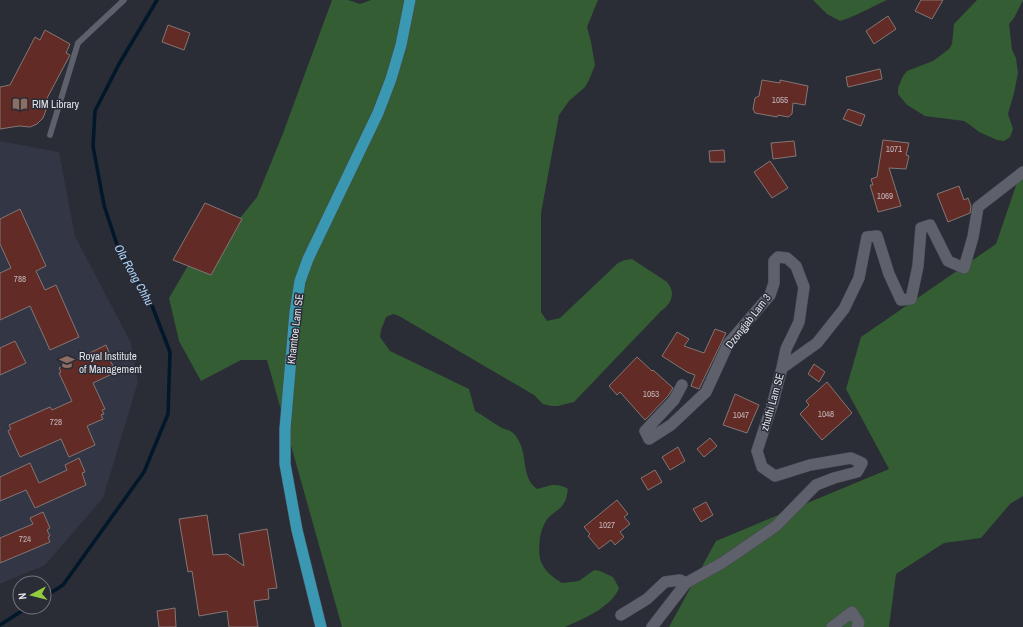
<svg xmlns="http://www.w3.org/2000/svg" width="1023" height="627" viewBox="0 0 1023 627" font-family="'Archivo Narrow',sans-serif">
<rect width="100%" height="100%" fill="#2a2c36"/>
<path fill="#323645" d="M 0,141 L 59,152 L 75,236 L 131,343 L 138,382 L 103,498 L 45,565 L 0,584 Z"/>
<path fill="#345d33" d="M 332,0 L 348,0 L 360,4 L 371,0 L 598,0 L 587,27 L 591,42 L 595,65 L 589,80 L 585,87 L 569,101 L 559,115 L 541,213 L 541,312 L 547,321 L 560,318 L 618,263 L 625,260 L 632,259 L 667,282 C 676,292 672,304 661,311 L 574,402 L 558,406 L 551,406 L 543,404 L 534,395 L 399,316 L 393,314 L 386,317 L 381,330 L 380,337 L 390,351 L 469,389 L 475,411 C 484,416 493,423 502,428 C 507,430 511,430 515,435 C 530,454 519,475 537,489 C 550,486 555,482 568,489 C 567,493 567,499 564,503 C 561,509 553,513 548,518 C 544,523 541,531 540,538 C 537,562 542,570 562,583 L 579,581 L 594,570 L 600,571 L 613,577 L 619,588 C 612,607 583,619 565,627 L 342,627 L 267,360 L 241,360 L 201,381 L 179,341 L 169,298 L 206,235 L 231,229 L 257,197 L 282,136 Z
M 813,0 L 887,0 C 871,7 857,16 840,21 L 827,14 Z
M 977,0 L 1023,0 L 1014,18 L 1009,24 L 1012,50 L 1016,58 L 1018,73 L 1014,93 L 1008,114 L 1013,129 L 1010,137 L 1004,141 L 997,140 L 979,132 L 970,125 L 964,121 L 925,116 L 907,105 L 898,94 L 898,88 L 903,76 L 907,71 L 933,61 L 949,49 L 952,44 L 954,24 Z
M 1023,165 L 1023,496 L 1010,504 L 981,538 L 944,543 L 896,574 L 889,627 L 669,627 L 716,541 L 889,469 L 846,389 L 861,337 L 996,244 Z"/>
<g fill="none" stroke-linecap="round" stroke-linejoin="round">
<path stroke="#01172a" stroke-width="3.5" d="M 44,597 L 63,585 L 144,472 L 168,414 L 170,352 L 151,303 L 120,254 L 104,205 L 93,146 L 95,111 L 119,64 L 157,0
M 0,625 L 28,607"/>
</g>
<path fill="#622b26" stroke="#847674" d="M 921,0 L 943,0 L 932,19 L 915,11 Z
M 888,16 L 896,29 L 874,44 L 866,31 Z
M 168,25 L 190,33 L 184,50 L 162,42 Z
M 45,30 L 70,44 L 66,53 L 70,55 L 45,102 L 46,110 L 43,118 L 37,124 L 30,127 L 19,126 L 0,129 L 0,87 L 10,85 L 35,37 L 40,40 Z
M 880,69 L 882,79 L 848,87 L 846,77 Z
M 762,80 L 780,83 L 780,80 L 808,86 L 805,105 L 793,103 L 792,114 L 788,117 L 778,115 L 777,117 L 755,113 L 753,109 L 755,98 L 759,96 Z
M 848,109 L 865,115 L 861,126 L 843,119 Z
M 883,140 L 909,143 L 906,155 L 909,156 L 906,169 L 889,168 L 901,206 L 878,212 L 870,185 L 873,185 L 871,179 L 877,177 Z
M 794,141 L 796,156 L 773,159 L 771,143 Z
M 724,150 L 725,162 L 710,162 L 709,151 Z
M 770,161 L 788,188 L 772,198 L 754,172 Z
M 959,186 L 964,200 L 968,198 L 971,206 L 970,213 L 948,222 L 937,194 Z
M 205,203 L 242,219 L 211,275 L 173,260 Z
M 20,209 L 46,266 L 36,271 L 45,290 L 56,285 L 79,337 L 50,350 L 30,306 L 0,320 L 0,273 L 11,268 L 0,244 L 0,219 Z
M 715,329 L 726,333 L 699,389 L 691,386 L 695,375 L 687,372 L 662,356 L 677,332 L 689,339 L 684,346 L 704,353 Z
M 15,341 L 26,363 L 0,375 L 0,348 Z
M 106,345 L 112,359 L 110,360 L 113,366 L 110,368 L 112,374 L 93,383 L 105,409 L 102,410 L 104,414 L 101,415 L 103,419 L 87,426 L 95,445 L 69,457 L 61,439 L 20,457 L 8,431 L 11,429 L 9,425 L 50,407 L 52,410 L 72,401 L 59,373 L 61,372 L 59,368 Z
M 637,357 L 652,371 L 653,370 L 673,388 L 668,396 L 645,420 L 620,392 L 617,395 L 609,386 Z
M 814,364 L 825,372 L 819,382 L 808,374 Z
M 827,382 L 852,413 L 822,440 L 800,414 L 809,405 L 806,401 Z
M 735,394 L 759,405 L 747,433 L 723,425 Z
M 710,438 L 717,446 L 704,457 L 697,449 Z
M 678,447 L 685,461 L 670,470 L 662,457 Z
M 79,458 L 85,472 L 82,473 L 86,485 L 35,508 L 26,490 L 0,501 L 0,477 L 30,463 L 39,483 L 67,470 L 65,465 Z
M 655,470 L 662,482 L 648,490 L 641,478 Z
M 617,500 L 628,514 L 624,517 L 630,524 L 620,532 L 624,537 L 615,545 L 611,540 L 599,549 L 588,536 L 590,534 L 584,527 Z
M 706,502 L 713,515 L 701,522 L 693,509 Z
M 43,512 L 50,528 L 47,530 L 50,536 L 48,537 L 50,542 L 0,563 L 0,538 L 33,524 L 30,518 Z
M 207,515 L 213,555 L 227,554 L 244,566 L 239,534 L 267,529 L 277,588 L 268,589 L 269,599 L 254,601 L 258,627 L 229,627 L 227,611 L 199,616 L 192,571 L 188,572 L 179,519 Z
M 175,608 L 176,627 L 159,627 L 157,611 Z"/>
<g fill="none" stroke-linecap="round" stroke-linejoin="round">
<g stroke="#484a52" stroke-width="6">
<path id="service" d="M 50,135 L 78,43 L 124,0"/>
</g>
<g stroke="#484a52" stroke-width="12">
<path id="minor" d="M 682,385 L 674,400 L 645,431 L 649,439 L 671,425 L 706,392 L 728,344 L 770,295 L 774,283 L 774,261 L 778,257 L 787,258 L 796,266 L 804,287 L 799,322 L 786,349 L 782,368
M 621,615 L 647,599 L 665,582 L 680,580 L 686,583
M 652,627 L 686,583 L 722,563 L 776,526 L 816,485 L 834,478 L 857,472 L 862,463 L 851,458 L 810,465 L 775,476 L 762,467 L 757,451 L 773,402 L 782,368 L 817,343 L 844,309 L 859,278 L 867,237 L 877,236 L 889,274 L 901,300 L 911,299 L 918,266 L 921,228 L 930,225 L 948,261 L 964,268 L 973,237 L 978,207 L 1023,172
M 832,627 L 852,612 L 859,623 L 857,627"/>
</g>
<g stroke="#484a52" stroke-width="12">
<path id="primary" d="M 321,627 L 297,530 L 285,464 L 285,429 L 295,312 L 300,281 L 308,259 L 378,113 L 391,79 L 401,45 L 410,0"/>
</g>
<use href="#service" stroke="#5e616c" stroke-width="5.5"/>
<use href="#minor" stroke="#5e616c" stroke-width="11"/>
<use href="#primary" stroke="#3a98b2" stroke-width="11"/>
</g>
<defs>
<g id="library-bare" transform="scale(1.2)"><path d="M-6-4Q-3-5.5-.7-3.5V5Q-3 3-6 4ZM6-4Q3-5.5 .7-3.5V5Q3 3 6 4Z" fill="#8d6e63" stroke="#2a2c36" stroke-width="2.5" paint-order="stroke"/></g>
<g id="university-bare" transform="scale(1.2)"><path d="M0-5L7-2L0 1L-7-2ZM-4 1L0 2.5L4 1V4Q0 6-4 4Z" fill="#8d6e63" stroke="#2a2c36" stroke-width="2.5" paint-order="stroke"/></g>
</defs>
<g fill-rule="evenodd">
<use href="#library-bare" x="20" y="104"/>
<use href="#university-bare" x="67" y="362"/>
</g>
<g text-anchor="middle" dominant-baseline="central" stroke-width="3" stroke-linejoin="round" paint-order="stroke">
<g font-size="9" fill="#c0b4b8">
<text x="780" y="100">1055</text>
<text x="894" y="149">1071</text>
<text x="885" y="196">1069</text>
<text x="20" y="279">788</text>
<text x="651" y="394">1053</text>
<text x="826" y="414">1048</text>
<text x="741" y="415">1047</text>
<text x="56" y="422">728</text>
<text x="607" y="525">1027</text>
<text x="25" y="539">724</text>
</g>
<g font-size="11" fill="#e0e2e9" stroke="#2a2c36" text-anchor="start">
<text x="32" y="104">RIM Library</text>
<text x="79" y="356">Royal Institute<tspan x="79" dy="13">of Management</tspan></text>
</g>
<g font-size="11" fill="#e0e2e9" stroke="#2a2c36">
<text transform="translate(748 321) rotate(-52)">Dzongjab Lam 3</text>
<text transform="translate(295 329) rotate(-83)">Khamtoe Lam SE</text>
<text transform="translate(772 402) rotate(-74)">zhuthi Lam SE</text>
</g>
<g font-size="12" font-style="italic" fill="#aed6fb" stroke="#2a2c36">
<text transform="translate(134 275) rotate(61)">Ola Rong Chhu</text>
</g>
</g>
<g transform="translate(32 595) rotate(263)"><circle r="19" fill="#2a2c36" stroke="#73757e"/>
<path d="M0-3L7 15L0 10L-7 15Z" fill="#92cd3e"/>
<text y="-6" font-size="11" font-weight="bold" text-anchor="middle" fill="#e0e2e9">N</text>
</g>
</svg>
